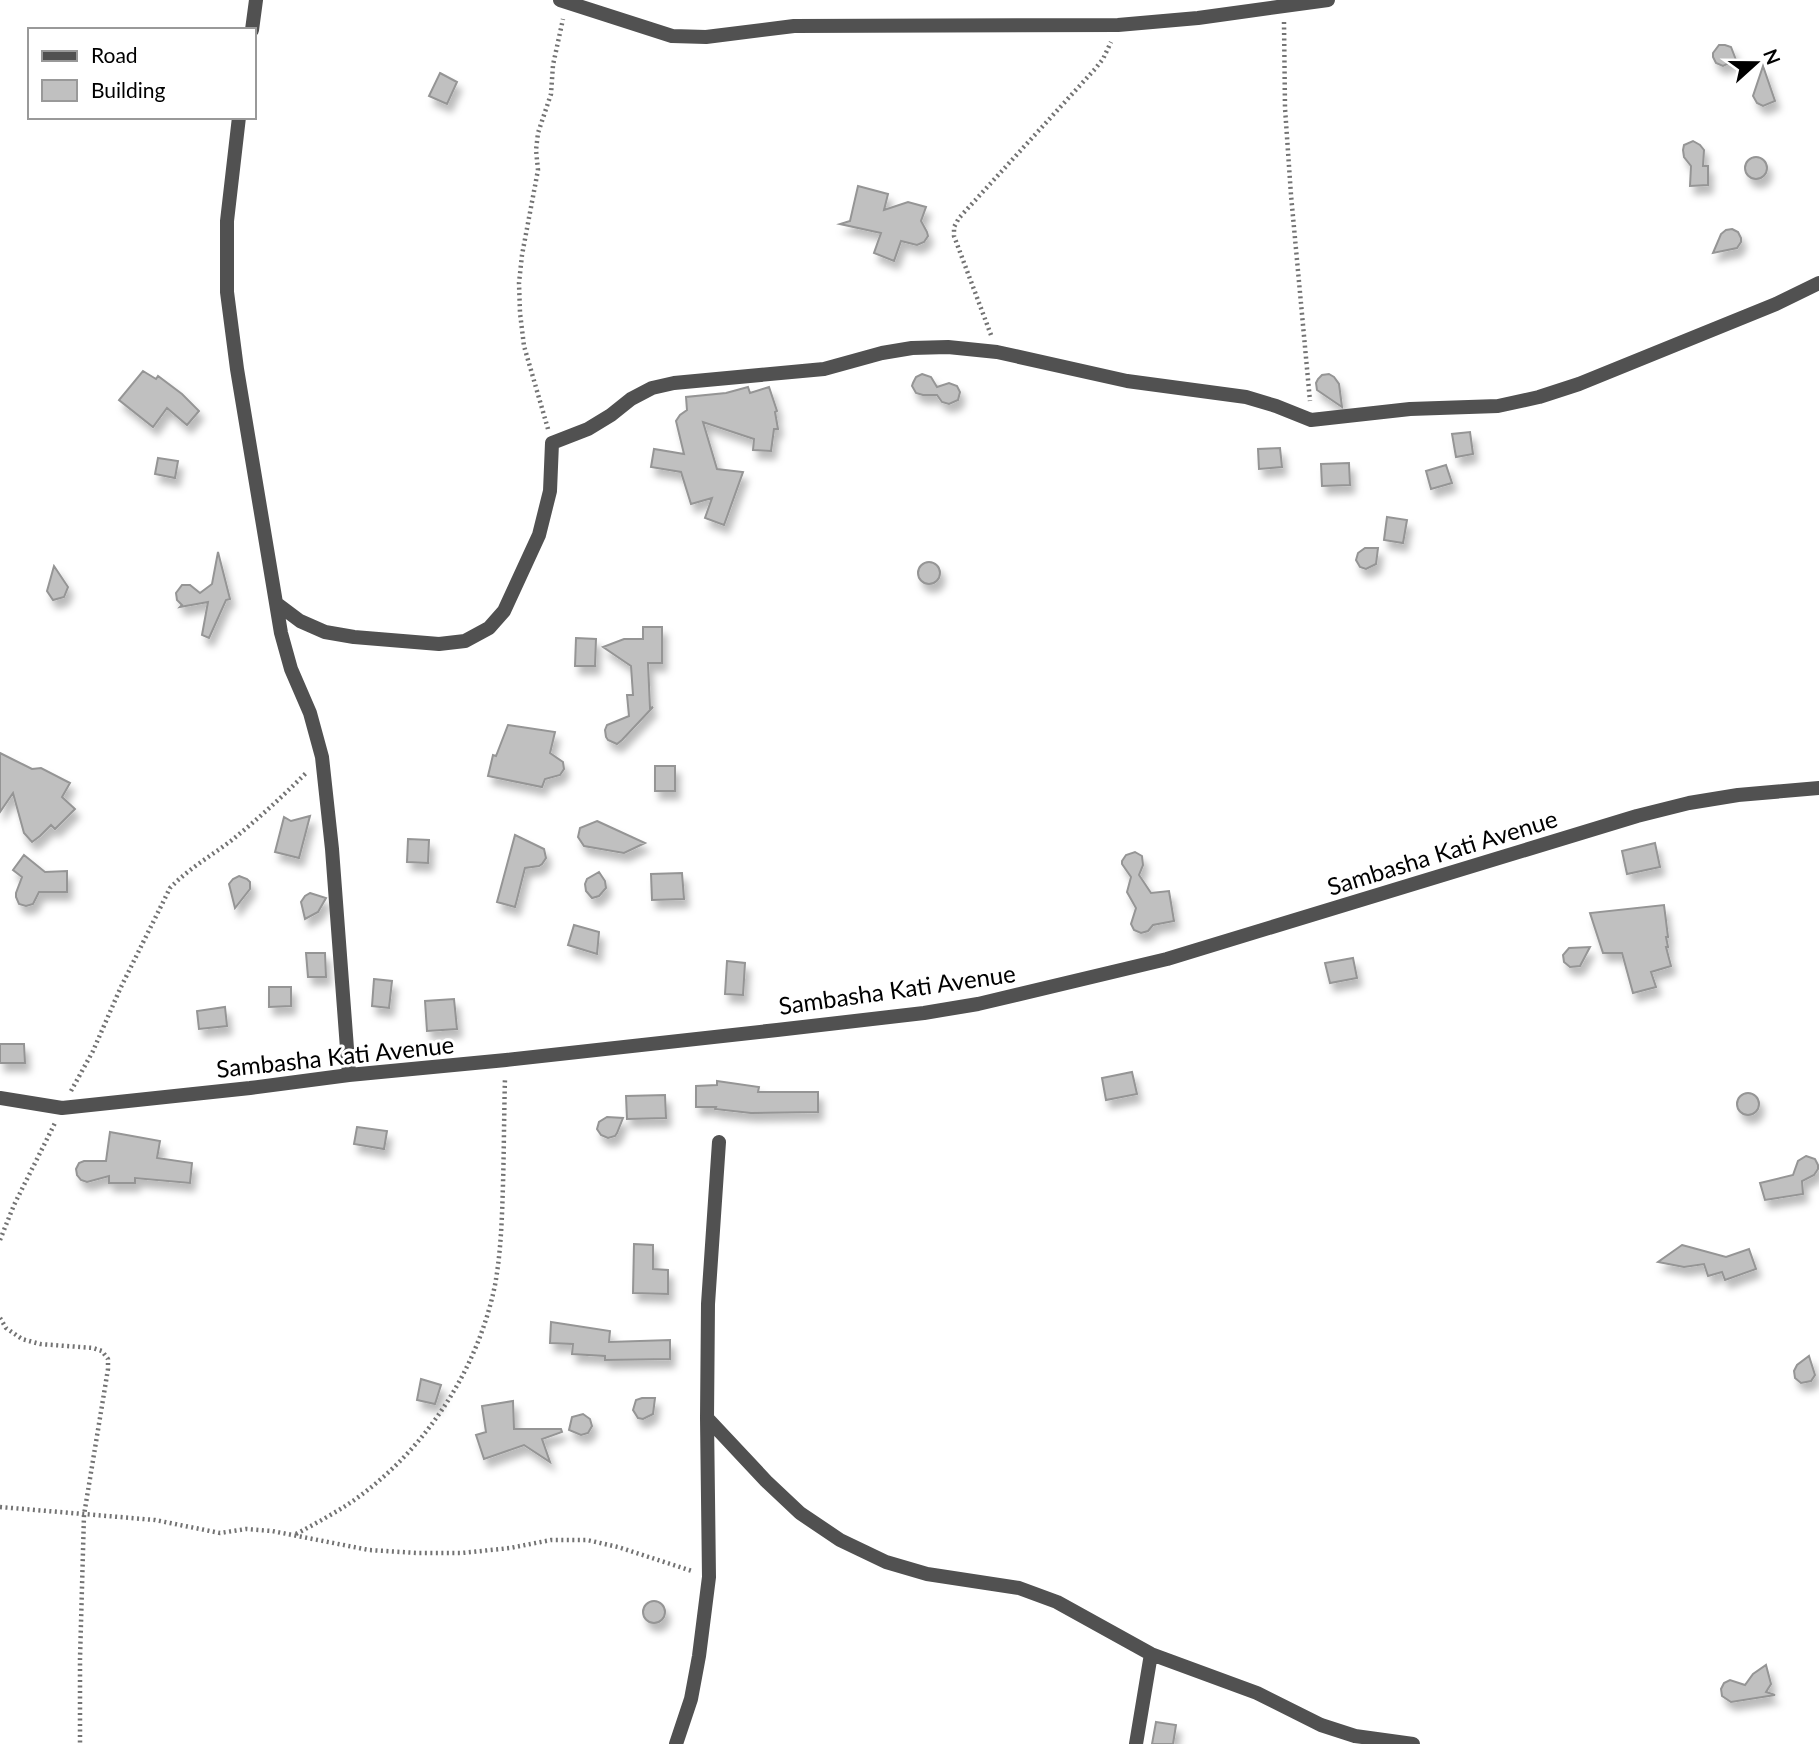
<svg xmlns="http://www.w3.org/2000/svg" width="1819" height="1744" viewBox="0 0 1819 1744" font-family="Lato,sans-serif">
<defs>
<filter id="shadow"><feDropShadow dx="4.5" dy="8" stdDeviation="3.5" flood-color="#0004"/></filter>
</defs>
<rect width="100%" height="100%" fill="#fff"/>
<path fill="#c0c0c0" stroke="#959595" stroke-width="2" filter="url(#shadow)" d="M 1719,45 L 1725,45 L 1731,47 L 1736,60 L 1723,66 L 1716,63 L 1713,57 L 1713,53 Z
M 1763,66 L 1775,101 L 1763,106 L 1757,103 L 1753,96 Z
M 440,73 L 457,82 L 447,104 L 429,96 Z
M 1693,141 L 1700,145 L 1704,150 L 1703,166 L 1708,166 L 1708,185 L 1690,186 L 1691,166 L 1684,157 L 1683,150 L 1684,145 Z
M1745 168a11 11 0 1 1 22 0a11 11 0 1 1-22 0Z
M 858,186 L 888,194 L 884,210 L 908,202 L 926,207 L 921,221 L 927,232 L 928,236 L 924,242 L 917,245 L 901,241 L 894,261 L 874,253 L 881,233 L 840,224 L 850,221 Z
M 1732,229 L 1738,232 L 1741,238 L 1741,242 L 1737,248 L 1713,253 L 1721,234 L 1726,230 Z
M 143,371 L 156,379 L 158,376 L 182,394 L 199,411 L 187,425 L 167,408 L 153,427 L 119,400 Z
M 922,374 L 931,377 L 937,387 L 949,383 L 957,386 L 960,392 L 958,400 L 949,404 L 942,402 L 937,395 L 923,395 L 916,393 L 912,386 L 913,383 L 916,377 Z
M 1329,374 L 1334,377 L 1339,384 L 1342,407 L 1317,390 L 1316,383 L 1318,379 L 1322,375 Z
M 748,387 L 750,393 L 769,387 L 777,411 L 775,412 L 778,429 L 774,429 L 771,451 L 753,450 L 754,439 L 703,422 L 717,469 L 743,472 L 724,525 L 705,518 L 712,498 L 691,504 L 681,472 L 651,467 L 654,449 L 684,454 L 676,421 L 680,415 L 687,410 L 686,397 L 726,393 Z
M 1470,432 L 1473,454 L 1456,457 L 1452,434 Z
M 1280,448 L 1282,467 L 1259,469 L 1258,449 Z
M 158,458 L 178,461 L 175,478 L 155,474 Z
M 1349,463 L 1350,485 L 1322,486 L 1321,464 Z
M 1446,465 L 1452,483 L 1431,489 L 1426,471 Z
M 1387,517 L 1407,520 L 1403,543 L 1384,540 Z
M 1365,548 L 1378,548 L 1376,564 L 1366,569 L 1360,567 L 1356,560 L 1358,553 Z
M 218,552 L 230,599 L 226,600 L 209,638 L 202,635 L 208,602 L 180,607 L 182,605 L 177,600 L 176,593 L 182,585 L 190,585 L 200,593 L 212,584 Z
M918 573a11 11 0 1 1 22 0a11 11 0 1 1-22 0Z
M 54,566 L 68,587 L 64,597 L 53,600 L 47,591 Z
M 643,627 L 662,627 L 662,663 L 648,663 L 650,708 L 653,707 L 622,740 L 617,744 L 608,740 L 606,737 L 605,730 L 607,725 L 629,716 L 627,695 L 633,695 L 631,666 L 603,647 L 624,639 L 643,639 Z
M 576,638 L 596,639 L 595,666 L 575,666 Z
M 508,725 L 555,732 L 550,753 L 563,762 L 564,769 L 560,775 L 545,779 L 542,787 L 488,776 L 493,755 L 496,756 Z
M 0,753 L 32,769 L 41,768 L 70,783 L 62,797 L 75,809 L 55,829 L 51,825 L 40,836 L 32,842 L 24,833 L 13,793 L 0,812 Z
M 655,766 L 675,766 L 675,791 L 655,791 Z
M 310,816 L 299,858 L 275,852 L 284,817 L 291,821 Z
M 597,821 L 645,843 L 624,853 L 584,846 L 578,837 L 580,828 Z
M 515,835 L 544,849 L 546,858 L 542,864 L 539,866 L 525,868 L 515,907 L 497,902 Z
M 408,839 L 429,840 L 428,863 L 407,862 Z
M 1655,843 L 1660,867 L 1627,874 L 1622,851 Z
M 1135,852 L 1142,856 L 1143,865 L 1139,875 L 1151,893 L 1169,891 L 1174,921 L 1153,925 L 1148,931 L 1141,933 L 1134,930 L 1131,924 L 1136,908 L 1127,892 L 1131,877 L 1122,864 L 1122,861 L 1126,855 Z
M 24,855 L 45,872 L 67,871 L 67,892 L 39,892 L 33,904 L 26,906 L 19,904 L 16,897 L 16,893 L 22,877 L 13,870 Z
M 599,872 L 605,881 L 606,888 L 599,896 L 592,898 L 586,891 L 585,884 L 587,879 Z
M 682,873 L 684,899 L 652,900 L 651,874 Z
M 239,876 L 247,879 L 250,882 L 250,889 L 235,908 L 229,884 L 233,879 Z
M 310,893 L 326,898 L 318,912 L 305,919 L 301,902 L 305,896 Z
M 1664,905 L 1668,937 L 1666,937 L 1668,947 L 1666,947 L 1671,966 L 1651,972 L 1656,987 L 1633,993 L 1622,953 L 1603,953 L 1590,913 Z
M 574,925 L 599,932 L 597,954 L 568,945 Z
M 1590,947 L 1580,966 L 1570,967 L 1564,962 L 1563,955 L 1569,948 Z
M 306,953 L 325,953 L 326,977 L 308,977 Z
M 1353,958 L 1357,978 L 1330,983 L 1325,963 Z
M 727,961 L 745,963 L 743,995 L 725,994 Z
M 374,979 L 392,981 L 389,1008 L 372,1006 Z
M 269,987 L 291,987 L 291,1006 L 269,1007 Z
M 454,999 L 457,1029 L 427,1031 L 425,1001 Z
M 225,1007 L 227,1026 L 199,1029 L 197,1011 Z
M 0,1044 L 24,1044 L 25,1063 L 0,1063 Z
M 1132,1072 L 1137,1094 L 1106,1100 L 1102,1078 Z
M 717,1081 L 759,1087 L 758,1092 L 818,1092 L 818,1112 L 751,1113 L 715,1109 L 716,1107 L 696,1107 L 696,1086 L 717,1085 Z
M1737 1104a11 11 0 1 1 22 0a11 11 0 1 1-22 0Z
M 665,1095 L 666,1118 L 627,1119 L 626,1096 Z
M 607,1117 L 623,1118 L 617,1133 L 615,1136 L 608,1138 L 601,1135 L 597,1129 L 599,1122 Z
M 357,1127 L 387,1131 L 384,1149 L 354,1144 Z
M 110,1132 L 160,1141 L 157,1158 L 192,1163 L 190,1183 L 135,1178 L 135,1183 L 109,1183 L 109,1176 L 87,1182 L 81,1180 L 77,1175 L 76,1169 L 79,1163 L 84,1161 L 106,1161 Z
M 1806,1156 L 1815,1159 L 1818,1165 L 1818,1169 L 1814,1175 L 1802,1181 L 1803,1194 L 1765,1200 L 1760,1183 L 1793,1175 L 1798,1161 Z
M 634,1244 L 653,1245 L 653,1269 L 668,1270 L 668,1294 L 633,1293 Z
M 1682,1245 L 1726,1257 L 1749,1249 L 1756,1269 L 1725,1280 L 1722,1272 L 1708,1276 L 1704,1264 L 1684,1267 L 1658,1262 Z
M 551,1322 L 610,1331 L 609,1342 L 670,1340 L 670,1359 L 605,1360 L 605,1356 L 572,1354 L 573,1344 L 550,1343 Z
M 1809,1356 L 1815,1375 L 1811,1381 L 1801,1383 L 1795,1378 L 1794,1371 L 1797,1365 Z
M 421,1379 L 441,1385 L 435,1404 L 417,1400 Z
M 642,1398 L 655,1398 L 653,1414 L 643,1419 L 638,1418 L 633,1410 L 636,1400 Z
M 513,1401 L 514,1429 L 561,1429 L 562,1432 L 542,1439 L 550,1462 L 524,1445 L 484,1459 L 476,1435 L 486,1432 L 482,1406 Z
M 583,1414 L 590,1419 L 592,1426 L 588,1433 L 581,1435 L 569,1430 L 572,1417 Z
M643 1612a11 11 0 1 1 22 0a11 11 0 1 1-22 0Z
M 1766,1665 L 1771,1684 L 1766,1692 L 1775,1695 L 1731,1702 L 1722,1696 L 1721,1689 L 1724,1683 L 1730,1680 L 1745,1685 L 1753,1674 Z
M 1156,1722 L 1176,1725 L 1173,1744 L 1152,1744 Z"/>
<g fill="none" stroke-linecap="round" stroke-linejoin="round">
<path stroke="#737373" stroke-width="4.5" stroke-dasharray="2 3.5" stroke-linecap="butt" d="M 1284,22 L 1285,108 L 1291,195 L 1310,401
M 991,335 L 954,236 L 954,227 L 959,218 L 1095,69 L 1103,59 L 1111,42
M 548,429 L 524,346 L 520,313 L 519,283 L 522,255 L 538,170 L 536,150 L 538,133 L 551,94 L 553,65 L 563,19
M 71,1091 L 93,1051 L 120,989 L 170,888 C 188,869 211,856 232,840 C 258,819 282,797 306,773
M 0,1240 L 14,1205 L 55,1123
M 0,1318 L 6,1328 L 22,1339 L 40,1344 L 93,1348 L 102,1351 L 108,1359 L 108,1369 L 84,1515 L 80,1659 L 80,1744
M 0,1507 L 155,1520 L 220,1533 L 246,1529 L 272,1531 L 369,1550 L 417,1553 L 462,1553 L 510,1548 L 551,1540 L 587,1540 L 618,1547 L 692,1571
M 296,1534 C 313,1525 331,1515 347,1505 C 422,1455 477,1373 495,1285 C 501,1252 502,1218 503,1184 C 504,1149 504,1114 505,1078"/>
<path stroke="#515151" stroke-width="14" d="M 560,0 L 672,36 L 706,37 L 794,26 L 1118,25 L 1198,18 L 1328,0
M 252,30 L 256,0
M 239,117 L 227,221 L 227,292 L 237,369 L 276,603 L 300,621 L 325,632 L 354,637 L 439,644 L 465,641 L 489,628 L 504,611 L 539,535 L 550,491 L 552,443 L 588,429 L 611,415 L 631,399 L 652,388 L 674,383 L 824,369 L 882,353 L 912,348 L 948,347 L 997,352 L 1127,381 L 1246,397 L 1276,406 L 1311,420 L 1410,409 L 1498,406 L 1539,397 L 1579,384 L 1776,304 L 1819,283
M 276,603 L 281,633 L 291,669 L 310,713 L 322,757 L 332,849 L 349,1075
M 0,1098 L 62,1108 L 250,1088 L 349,1075 L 506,1060 L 777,1030 L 924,1013 L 978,1004 L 1167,959 L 1637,816 L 1689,803 L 1738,795 L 1819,788
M 707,1418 L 766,1481 L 800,1513 L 840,1540 L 886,1562 L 927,1574 L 1019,1588 L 1057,1602 L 1151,1654 L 1257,1693 L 1321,1725 L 1355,1736 L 1413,1744
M 676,1744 L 691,1699 L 699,1656 L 709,1577 L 707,1418 L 708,1304 L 719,1142
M 1136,1744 L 1151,1654"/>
</g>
<g text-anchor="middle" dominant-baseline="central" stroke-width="6" stroke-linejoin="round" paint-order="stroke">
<g font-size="24" fill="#000" stroke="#fff">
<text transform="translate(1442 852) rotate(-17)">Sambasha Kati Avenue</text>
<text transform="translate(897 989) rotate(-8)">Sambasha Kati Avenue</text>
<text transform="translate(335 1056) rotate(-6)">Sambasha Kati Avenue</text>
</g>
</g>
<rect x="28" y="28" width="228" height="91" fill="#ffffff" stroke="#999999" stroke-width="2"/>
<rect x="42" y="51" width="35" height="10" fill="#515151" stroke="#999999" stroke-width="2"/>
<text x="91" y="63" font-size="21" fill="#000000">Road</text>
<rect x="42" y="80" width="35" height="21" fill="#c0c0c0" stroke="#999999" stroke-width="2"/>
<text x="91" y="98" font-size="21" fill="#000000">Building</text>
<g transform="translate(1756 63) rotate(69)" stroke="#ffffff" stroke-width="5" paint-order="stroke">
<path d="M0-5L12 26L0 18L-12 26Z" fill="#000000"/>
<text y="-10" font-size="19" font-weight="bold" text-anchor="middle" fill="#000000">N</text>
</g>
</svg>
